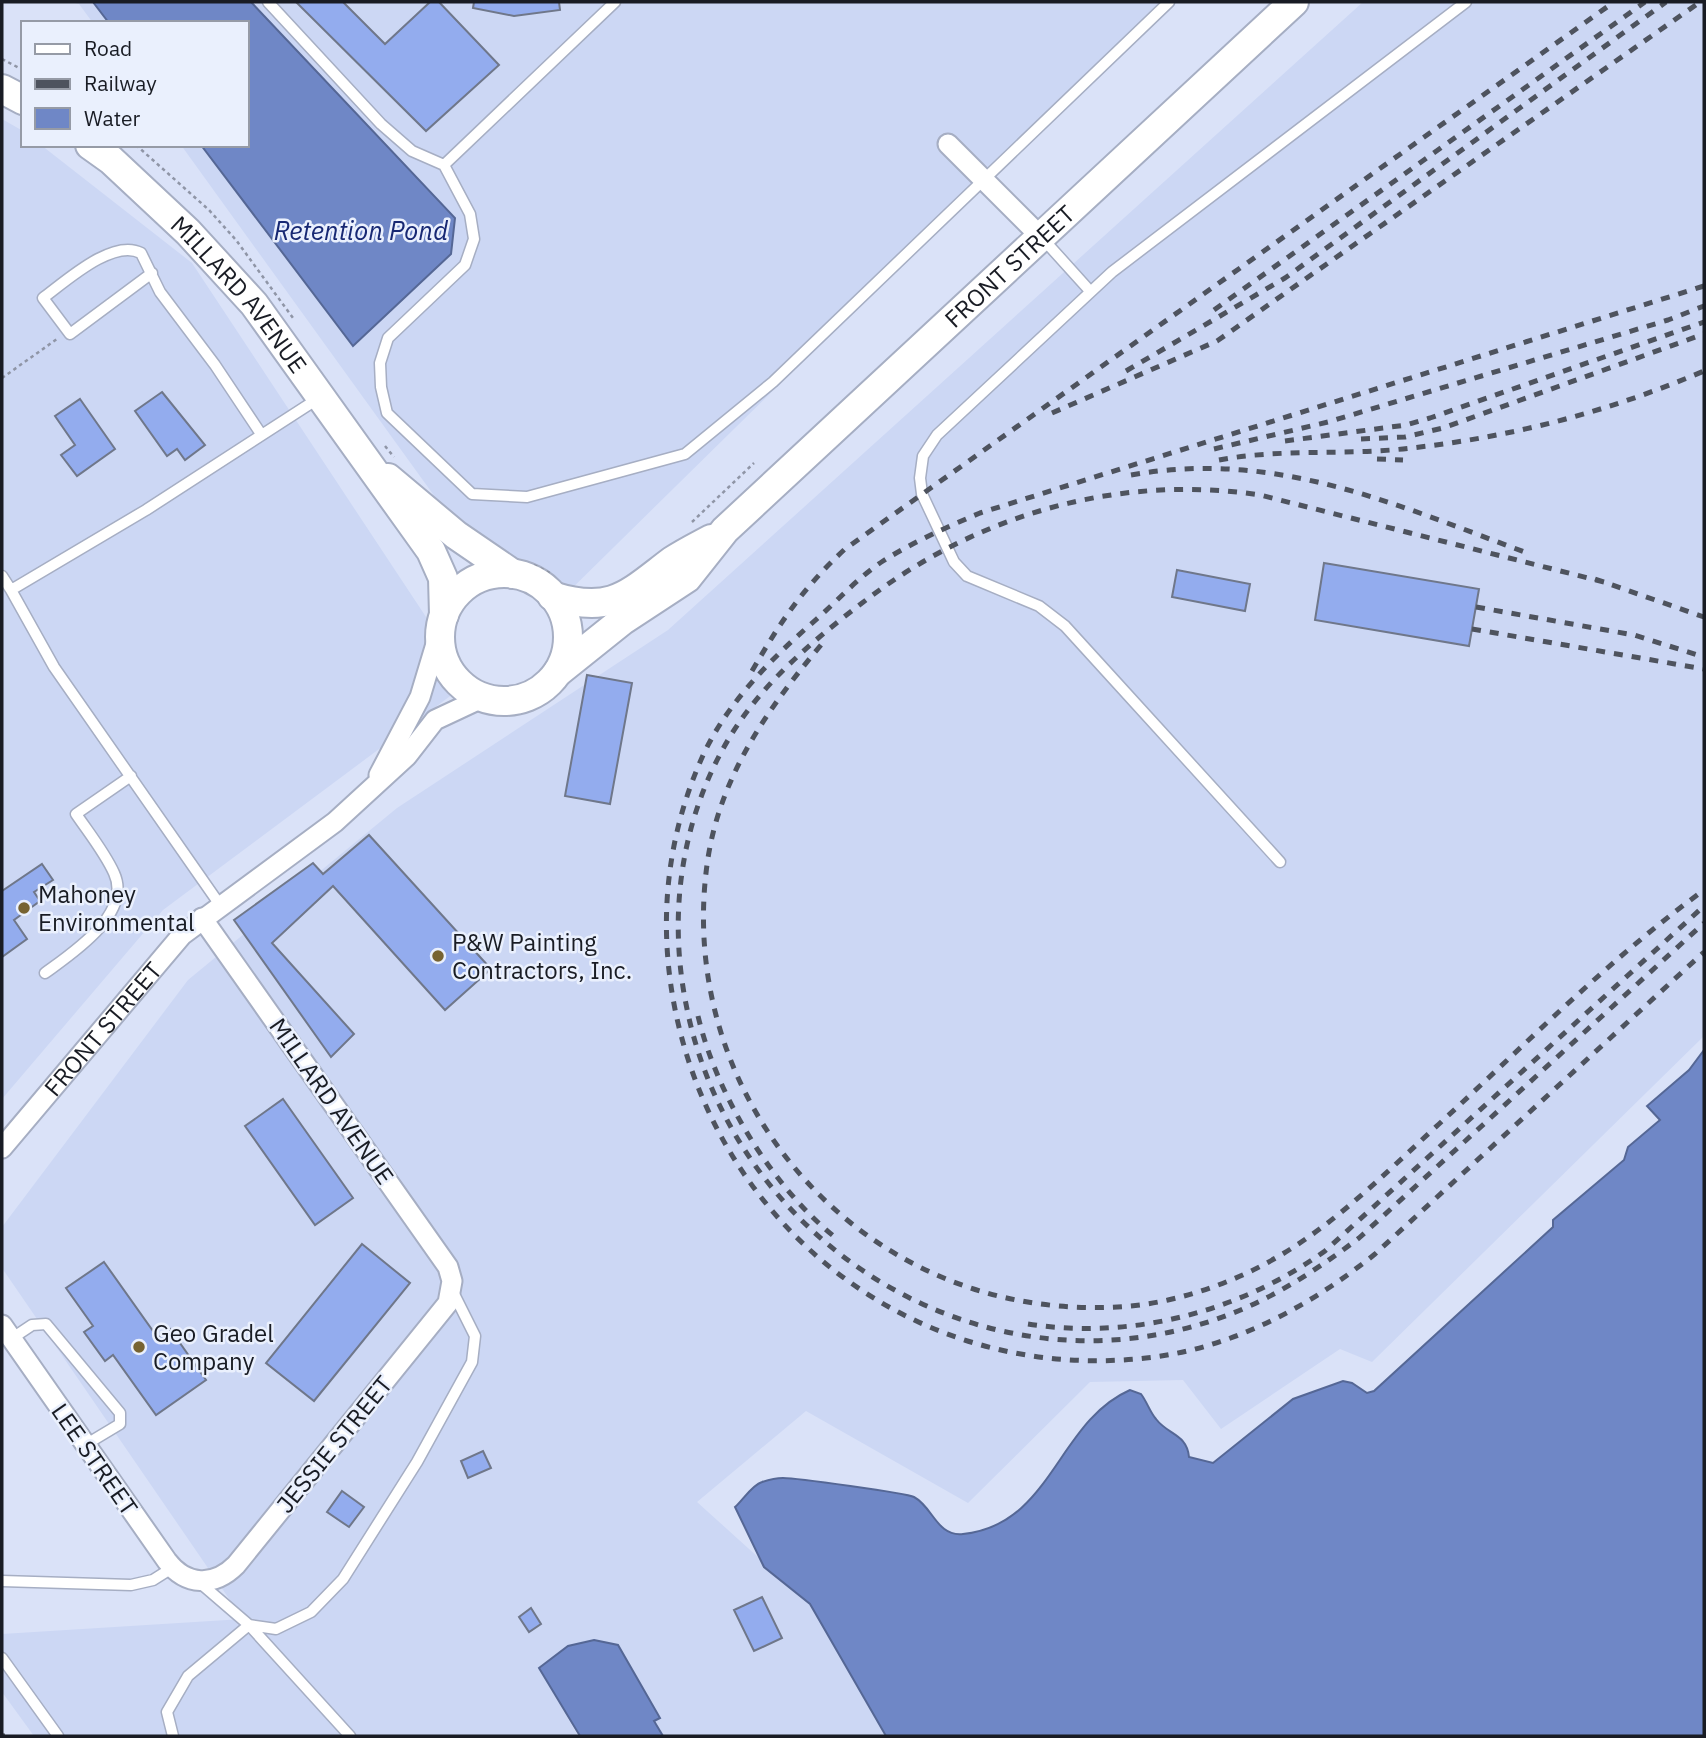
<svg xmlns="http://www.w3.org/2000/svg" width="1706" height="1738" viewBox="0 0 1706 1738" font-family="'IBM Plex Sans',sans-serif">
<rect width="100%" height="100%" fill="#dae2f8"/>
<path fill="#ccd7f4" d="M 71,2 L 1168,2 L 553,607 L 482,562 L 181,145 L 247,145 L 247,23 L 93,23 L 79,4 Z
M 1363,2 L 1704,2 L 1704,1036 L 1372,1362 L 1340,1349 L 1221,1429 L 1183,1380 L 1090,1382 L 968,1503 L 806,1411 L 697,1502 L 810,1604 L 886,1736 L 663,1736 L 654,1721 L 660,1718 L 539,1668 L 578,1736 L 34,1736 L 2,1692 L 2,1634 L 243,1619 L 2,1268 L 2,1227 L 188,980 L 397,808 L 668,630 Z
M 2,119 L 23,131 L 23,145 L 41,145 L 192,263 L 469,682 L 163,910 L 2,1099 Z"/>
<path fill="#6f87c6" stroke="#556795" stroke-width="2" d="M 93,2 L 251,2 L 455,218 L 451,254 L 353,346 L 201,145 L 247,145 L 247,23 L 109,23 Z
M 1704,1050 L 1704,1736 L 886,1736 L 810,1604 L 764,1567 L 735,1507 C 743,1500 752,1485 762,1482 C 768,1480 776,1478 783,1478 C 796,1478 906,1493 914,1497 C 933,1507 937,1537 963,1534 C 1052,1525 1057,1422 1130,1390 L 1141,1394 C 1147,1402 1150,1412 1156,1419 C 1168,1435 1187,1434 1189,1457 L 1213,1463 L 1293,1399 L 1343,1381 L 1352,1383 L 1367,1393 L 1374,1391 L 1553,1227 L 1553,1220 L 1624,1160 L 1628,1147 L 1660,1120 L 1647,1106 L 1689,1070 Z
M 594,1640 L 618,1645 L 660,1718 L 654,1721 L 663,1736 L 580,1736 L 539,1668 L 568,1646 Z"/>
<path fill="#93acee" stroke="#6f778a" stroke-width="2" d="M 296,2 L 343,2 L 385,44 L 430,2 L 439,2 L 499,65 L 426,131 Z
M 474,2 L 559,2 L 560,10 L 514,16 L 473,8 Z
M 162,392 L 205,445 L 185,460 L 177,449 L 167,456 L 135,411 Z
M 80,399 L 115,449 L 77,476 L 61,455 L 75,445 L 55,416 Z
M 1324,563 L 1479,589 L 1469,646 L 1315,620 Z
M 1177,570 L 1250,584 L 1245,611 L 1172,597 Z
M 587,675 L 632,683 L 610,804 L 565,796 Z
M 369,835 L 491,969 L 445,1010 L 333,886 L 272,943 L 354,1034 L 331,1057 L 234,920 L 313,863 L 323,874 Z
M 42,864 L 53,880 L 34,892 L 40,901 L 14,920 L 27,939 L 2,957 L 2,891 Z
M 283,1099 L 353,1198 L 315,1225 L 245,1126 Z
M 362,1244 L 410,1283 L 314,1401 L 266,1363 Z
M 104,1262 L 158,1338 L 170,1329 L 206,1380 L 156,1415 L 113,1355 L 105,1361 L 84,1332 L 93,1326 L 66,1288 Z
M 483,1451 L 491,1468 L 468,1478 L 461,1461 Z
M 342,1491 L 364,1507 L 349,1527 L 327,1512 Z
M 762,1597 L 782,1638 L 754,1651 L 734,1610 Z
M 531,1608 L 541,1624 L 529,1632 L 519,1617 Z"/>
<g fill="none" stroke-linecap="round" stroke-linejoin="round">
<g stroke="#a6aec3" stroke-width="13">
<path id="lane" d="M 268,2 L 381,124 L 412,151 L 444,165
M 615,2 L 444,165 L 470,214 L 474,239 L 465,265 L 388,338 L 380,363 L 381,387 L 387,413 L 472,494 L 527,497 L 685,454 L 773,382 L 1169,2
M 1044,240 L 1090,291
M 152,273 L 70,334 L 43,298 C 66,281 113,238 141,253 L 160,292 L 215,365 L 261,434
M 2,576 L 11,590
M 1280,862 L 1065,626 L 1039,606 L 967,576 L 954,562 L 922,494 L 920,478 L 923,456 L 937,435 L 1112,272 L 1466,2
M 220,905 L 54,667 L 11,590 L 146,510 L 319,398
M 45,973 C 71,954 133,914 114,873 C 105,853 89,833 76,814 L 131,776
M 11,1339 L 32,1325 L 46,1324 L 120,1413 L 120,1424 L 85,1445
M 2,1581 L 131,1585 L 153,1580 L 172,1568
M 199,1582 L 249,1625 L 276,1629 L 311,1612 L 343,1579 L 417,1462 L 472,1362 L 475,1336 L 453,1292
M 2,1658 L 58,1736
M 173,1736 L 167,1712 L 188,1676 L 249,1625 L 350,1736"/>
</g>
<g stroke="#a6aec3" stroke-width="23">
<g id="street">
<path d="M 948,144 L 1041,237"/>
<path d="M 379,775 L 420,697 L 439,634"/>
<path id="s1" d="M 2,1148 L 182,935 L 335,822 L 407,756 L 435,720 L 482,698"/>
<path d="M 2,1325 L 167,1561 C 186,1586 214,1587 236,1565 L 448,1303 L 452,1281 L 448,1267 L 202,918"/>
</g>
</g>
<g stroke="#a6aec3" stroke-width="32">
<g id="secondary">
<path d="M 2,89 L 23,100"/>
<path id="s2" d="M 90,145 L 111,160 L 188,232 L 254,304 L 431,551 L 443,578 L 444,615"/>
<path d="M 388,478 L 456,535 L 513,574"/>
<circle cx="504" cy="637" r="64"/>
<path d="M 552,596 C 612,615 628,594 672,561 C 684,553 698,546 711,539"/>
<path id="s3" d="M 558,672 L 623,620 L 687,578 L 725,530 L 1294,2"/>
</g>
</g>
<path stroke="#8f95a6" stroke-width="2.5" stroke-dasharray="3.5 3.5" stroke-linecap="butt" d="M 2,59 L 23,70
M 136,145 L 209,210 L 236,240 L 293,318
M 2,378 L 57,339
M 385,446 L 394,457
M 692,522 L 754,463
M 534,565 L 550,573"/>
<use href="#lane" stroke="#fff" stroke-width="10"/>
<use href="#street" stroke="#fff" stroke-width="19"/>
<use href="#secondary" stroke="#fff" stroke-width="28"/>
<path stroke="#4e535e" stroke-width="5" stroke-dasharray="9 9" stroke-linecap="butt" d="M 1704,286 L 980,513 C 947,527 913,542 883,561 C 860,576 840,598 819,617 C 775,655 731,698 705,751 C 666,835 657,924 676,1014 C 723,1234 920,1383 1146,1358 C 1231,1349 1309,1307 1375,1254 L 1704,952
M 1214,310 L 1645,2
M 1126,371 L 1285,278 L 1666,2
M 1052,413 L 1217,341 L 1700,2
M 1361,439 L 1405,437 L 1443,428 L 1704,334
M 1285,441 L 1406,425 L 1430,418 L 1704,322
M 1214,449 L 1328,422 L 1668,320 L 1704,306
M 1377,459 L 1403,460
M 1219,460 C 1282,448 1347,456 1411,448 C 1513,437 1610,411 1704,371
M 1131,475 C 1277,449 1396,505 1530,554
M 1595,579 L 1704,617
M 1604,582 L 1260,495 C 1121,474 982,513 870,597 C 817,637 762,682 728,740 C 681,820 668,914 686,1004 C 732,1243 980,1399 1214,1320 C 1268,1302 1314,1272 1359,1238 L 1704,923
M 1476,607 L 1634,635 L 1704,657
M 1472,629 L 1704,669
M 821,645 C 768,708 721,775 708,858 C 674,1080 835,1287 1059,1306 C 1095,1309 1133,1308 1168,1300 C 1289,1272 1352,1204 1439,1124 C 1525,1045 1609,959 1704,890
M 752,671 C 781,621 802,589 845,549 L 1614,2
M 698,1016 C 717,1096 772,1187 836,1238
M 1028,1324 C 1133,1340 1239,1312 1325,1251 L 1704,906
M 2,1734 L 3,1736"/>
</g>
<g fill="#776332" stroke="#eaf0fd" stroke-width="2.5">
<circle cx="24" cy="908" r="7"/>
<circle cx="438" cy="956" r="7"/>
<circle cx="139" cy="1347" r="7"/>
</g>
<g text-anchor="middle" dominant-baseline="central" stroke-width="5" stroke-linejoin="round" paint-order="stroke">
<g font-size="24" fill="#191c24" stroke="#eaf0fd">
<text stroke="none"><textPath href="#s3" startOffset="609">FRONT STREET</textPath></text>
<text stroke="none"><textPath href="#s2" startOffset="212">MILLARD AVENUE</textPath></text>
<text stroke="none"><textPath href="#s1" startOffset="156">FRONT STREET</textPath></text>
<text transform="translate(332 1101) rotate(55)">MILLARD AVENUE</text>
<text transform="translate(334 1444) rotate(-51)">JESSIE STREET</text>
<text transform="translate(95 1459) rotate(55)">LEE STREET</text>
</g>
<g font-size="24" fill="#191c24" stroke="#eaf0fd" text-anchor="start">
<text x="38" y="894">Mahoney<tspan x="38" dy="28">Environmental</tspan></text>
<text x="452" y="942">P&amp;W Painting<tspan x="452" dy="28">Contractors, Inc.</tspan></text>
<text x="153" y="1333">Geo Gradel<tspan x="153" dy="28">Company</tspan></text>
</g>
<g font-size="26" font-style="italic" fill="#172873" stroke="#eaf0fd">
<text x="361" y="230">Retention Pond</text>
</g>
</g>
<rect width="1706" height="1738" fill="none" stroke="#191c24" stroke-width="7"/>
<rect x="21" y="21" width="228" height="126" fill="#eaf0fd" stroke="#969ba6" stroke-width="2"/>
<rect x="35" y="44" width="35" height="10" fill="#ffffff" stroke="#969ba6" stroke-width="2"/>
<text x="84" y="56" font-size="21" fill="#191c24">Road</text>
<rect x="35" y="79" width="35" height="10" fill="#4e535e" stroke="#969ba6" stroke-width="2"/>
<text x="84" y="91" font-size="21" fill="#191c24">Railway</text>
<rect x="35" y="108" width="35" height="21" fill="#6f87c6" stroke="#969ba6" stroke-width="2"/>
<text x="84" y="126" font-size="21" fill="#191c24">Water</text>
</svg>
